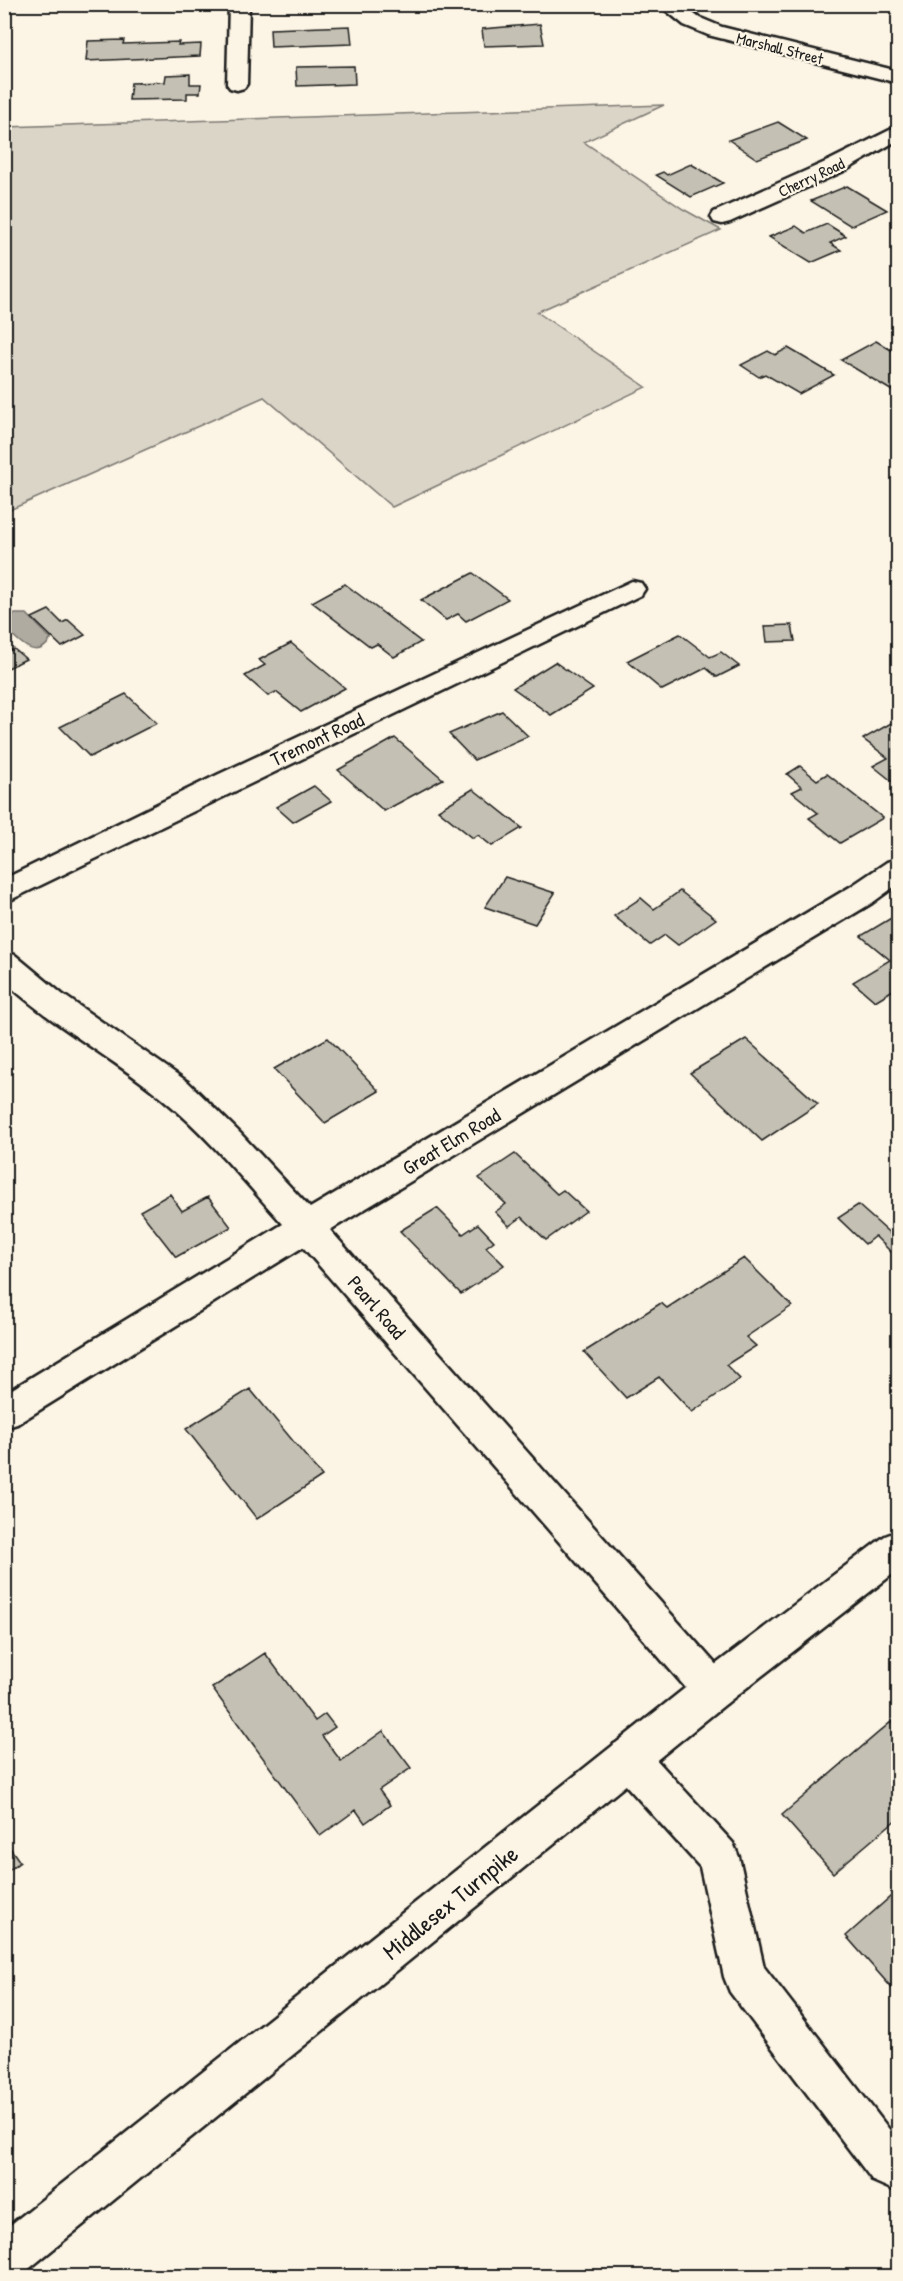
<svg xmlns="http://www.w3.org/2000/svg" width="903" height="2281" viewBox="0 0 903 2281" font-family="'Patrick Hand',sans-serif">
<rect width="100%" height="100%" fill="#fcf5e5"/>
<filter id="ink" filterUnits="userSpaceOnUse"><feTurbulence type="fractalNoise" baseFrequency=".0167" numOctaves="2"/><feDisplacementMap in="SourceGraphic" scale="12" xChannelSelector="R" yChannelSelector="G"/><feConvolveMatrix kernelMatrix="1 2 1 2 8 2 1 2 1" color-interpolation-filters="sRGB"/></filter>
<g filter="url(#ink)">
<path fill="#dbd5c8" stroke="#7c7872" stroke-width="1.5" d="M 664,105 L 584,142 L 683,209 L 721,230 L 537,312 L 646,387 L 392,507 L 264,397 L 5,512 L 5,127 Z"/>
<path fill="#b0aba1" stroke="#75726c" stroke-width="1.5" d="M 15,614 L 27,614 L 51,639 C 36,663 19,641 5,628 L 5,620 Z"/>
<path fill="#c4c0b3" stroke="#1c1c1c" stroke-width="1.5" d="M 540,24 L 544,44 L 484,46 L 482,29 Z
M 350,26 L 352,44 L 271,47 L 270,29 Z
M 124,40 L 123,44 L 179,42 L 178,45 L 201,44 L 200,56 L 86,61 L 88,41 Z
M 354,66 L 355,84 L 297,86 L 296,67 Z
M 190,74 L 190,84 L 201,84 L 200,93 L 187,93 L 187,99 L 129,100 L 131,83 L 165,82 L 166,75 Z
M 778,122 L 807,140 L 757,159 L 729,140 Z
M 691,164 L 723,183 L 691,197 L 656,175 L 663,172 L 667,175 Z
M 847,186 L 887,210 L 851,226 L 811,201 Z
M 827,224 L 846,236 L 830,243 L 841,250 L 811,263 L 769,237 L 796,226 L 806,233 Z
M 876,341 L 898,354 L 898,389 L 894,392 L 841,360 Z
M 788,348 L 834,375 L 799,394 L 765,374 L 759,377 L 741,365 L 768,351 L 775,355 Z
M 473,573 L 508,599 L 466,621 L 458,614 L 446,620 L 421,600 Z
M 345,584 L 421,642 L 394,657 L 377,644 L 371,647 L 312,602 Z
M 49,610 L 62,623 L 68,620 L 85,635 L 62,647 L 32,618 Z
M 792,625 L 795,641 L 767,642 L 765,626 Z
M 680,634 L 710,657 L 721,652 L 739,666 L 717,677 L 706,668 L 662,690 L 627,661 Z
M 291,643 L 345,688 L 301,712 L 276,692 L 268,696 L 245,676 L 265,665 L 259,660 Z
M 14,649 L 26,659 L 4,670 L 4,653 Z
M 555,662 L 593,689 L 551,715 L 513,688 Z
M 126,694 L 157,723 L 90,757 L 60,727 Z
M 502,711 L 528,736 L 474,760 L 449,734 Z
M 893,722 L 898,726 L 898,786 L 873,766 L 888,758 L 863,739 Z
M 395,738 L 443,779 L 384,811 L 338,770 Z
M 800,766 L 817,780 L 827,774 L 883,818 L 840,843 L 809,818 L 818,813 L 792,792 L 802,787 L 787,774 Z
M 314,786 L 331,801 L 293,822 L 276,807 Z
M 473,789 L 522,828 L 492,846 L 478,835 L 473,838 L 438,810 Z
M 505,877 L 555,893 L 535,924 L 485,907 Z
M 680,891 L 716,919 L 678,945 L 665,935 L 650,945 L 614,916 L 641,898 L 654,909 Z
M 893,917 L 898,921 L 898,987 L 875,1001 L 853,982 L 890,960 L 861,936 Z
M 328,1038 L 379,1091 L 325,1123 L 274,1069 Z
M 746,1039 L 818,1104 L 762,1141 L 690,1073 Z
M 515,1154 L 557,1194 L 563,1190 L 586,1211 L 546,1240 L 522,1217 L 509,1226 L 495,1212 L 506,1204 L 479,1178 Z
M 170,1194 L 182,1211 L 208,1197 L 231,1227 L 176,1257 L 140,1211 Z
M 858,1205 L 894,1237 L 898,1234 L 898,1259 L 875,1236 L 865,1244 L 838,1218 Z
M 437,1208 L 463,1234 L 478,1224 L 494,1241 L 486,1247 L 504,1265 L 461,1294 L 400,1231 Z
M 744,1258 L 792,1306 L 746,1337 L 756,1346 L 726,1365 L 740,1379 L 692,1412 L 659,1377 L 626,1398 L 584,1352 L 661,1303 L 667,1308 Z
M 250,1389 L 322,1476 L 257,1519 L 186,1429 Z
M 265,1653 L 315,1721 L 325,1714 L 335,1727 L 322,1736 L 341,1761 L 383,1731 L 411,1768 L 379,1790 L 390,1805 L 365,1823 L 356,1810 L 320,1836 L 212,1688 Z
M 898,1716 L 898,1818 L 833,1873 L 782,1815 Z
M 4,1839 L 20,1862 L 4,1874 Z
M 898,1890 L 898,1995 L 846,1936 Z"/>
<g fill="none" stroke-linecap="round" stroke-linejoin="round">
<g stroke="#1c1c1c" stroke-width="5">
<path id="minor" d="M 229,4 L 249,4 L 247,84 L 244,88 L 237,90 L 230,88 L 227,84 Z
M 658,4 L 681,4 L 698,17 L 722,27 L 898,71 L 898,83 L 708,35 L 684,25 Z
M 898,126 L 898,140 L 846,170 L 730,222 L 722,224 L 714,222 L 711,217 L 714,212 L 830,160 Z
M 632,581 L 641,583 L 645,589 L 641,595 L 4,903 L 4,879 L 217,775 Z
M 898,859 L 898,884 L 872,903 L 330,1230 L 727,1677 L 733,1690 L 727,1703 L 713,1709 L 699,1703 L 303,1247 L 17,1424 L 4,1428 L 4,1394 L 283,1224 C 245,1182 207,1135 163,1099 C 112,1057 53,1026 4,981 L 4,952 L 15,955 L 62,994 L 188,1082 L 240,1133 L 310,1208 L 850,887 L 887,862 Z
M 628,1739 L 642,1744 L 733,1843 L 739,1857 L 764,1967 L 898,2141 L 898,2192 L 873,2181 L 730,1992 L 724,1977 L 700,1867 L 614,1772 L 608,1758 L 614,1744 Z"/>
</g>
<g stroke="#1c1c1c" stroke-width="5">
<path id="major" d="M 898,1531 L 898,1570 L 727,1703 L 20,2276 L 4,2276 L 4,2230 L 699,1677 L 885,1536 Z"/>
</g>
<use href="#minor" fill="#fcf5e5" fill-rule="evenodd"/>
<use href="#major" fill="#fcf5e5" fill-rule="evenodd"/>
</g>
</g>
<g text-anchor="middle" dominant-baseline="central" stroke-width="4.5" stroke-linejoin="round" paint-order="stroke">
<g font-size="16" fill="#1c1c1c" stroke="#fcf5e5">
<text transform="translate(780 48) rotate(14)">Marshall Street</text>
<text transform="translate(811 177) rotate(-25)">Cherry Road</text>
</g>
<g font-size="20" fill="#1c1c1c" stroke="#fcf5e5">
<text transform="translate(317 739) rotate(-25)">Tremont Road</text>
<text transform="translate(451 1141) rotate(-31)">Great Elm Road</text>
<text transform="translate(377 1307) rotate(49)">Pearl Road</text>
</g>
<g font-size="24" fill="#1c1c1c" stroke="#fcf5e5">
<text transform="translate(450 1902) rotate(-39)">Middlesex Turnpike</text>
</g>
</g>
<rect width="903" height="2281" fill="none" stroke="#fcf5e5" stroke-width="24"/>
<rect x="12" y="12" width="879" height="2257" fill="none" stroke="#1c1c1c" stroke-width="2" filter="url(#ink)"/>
</svg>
